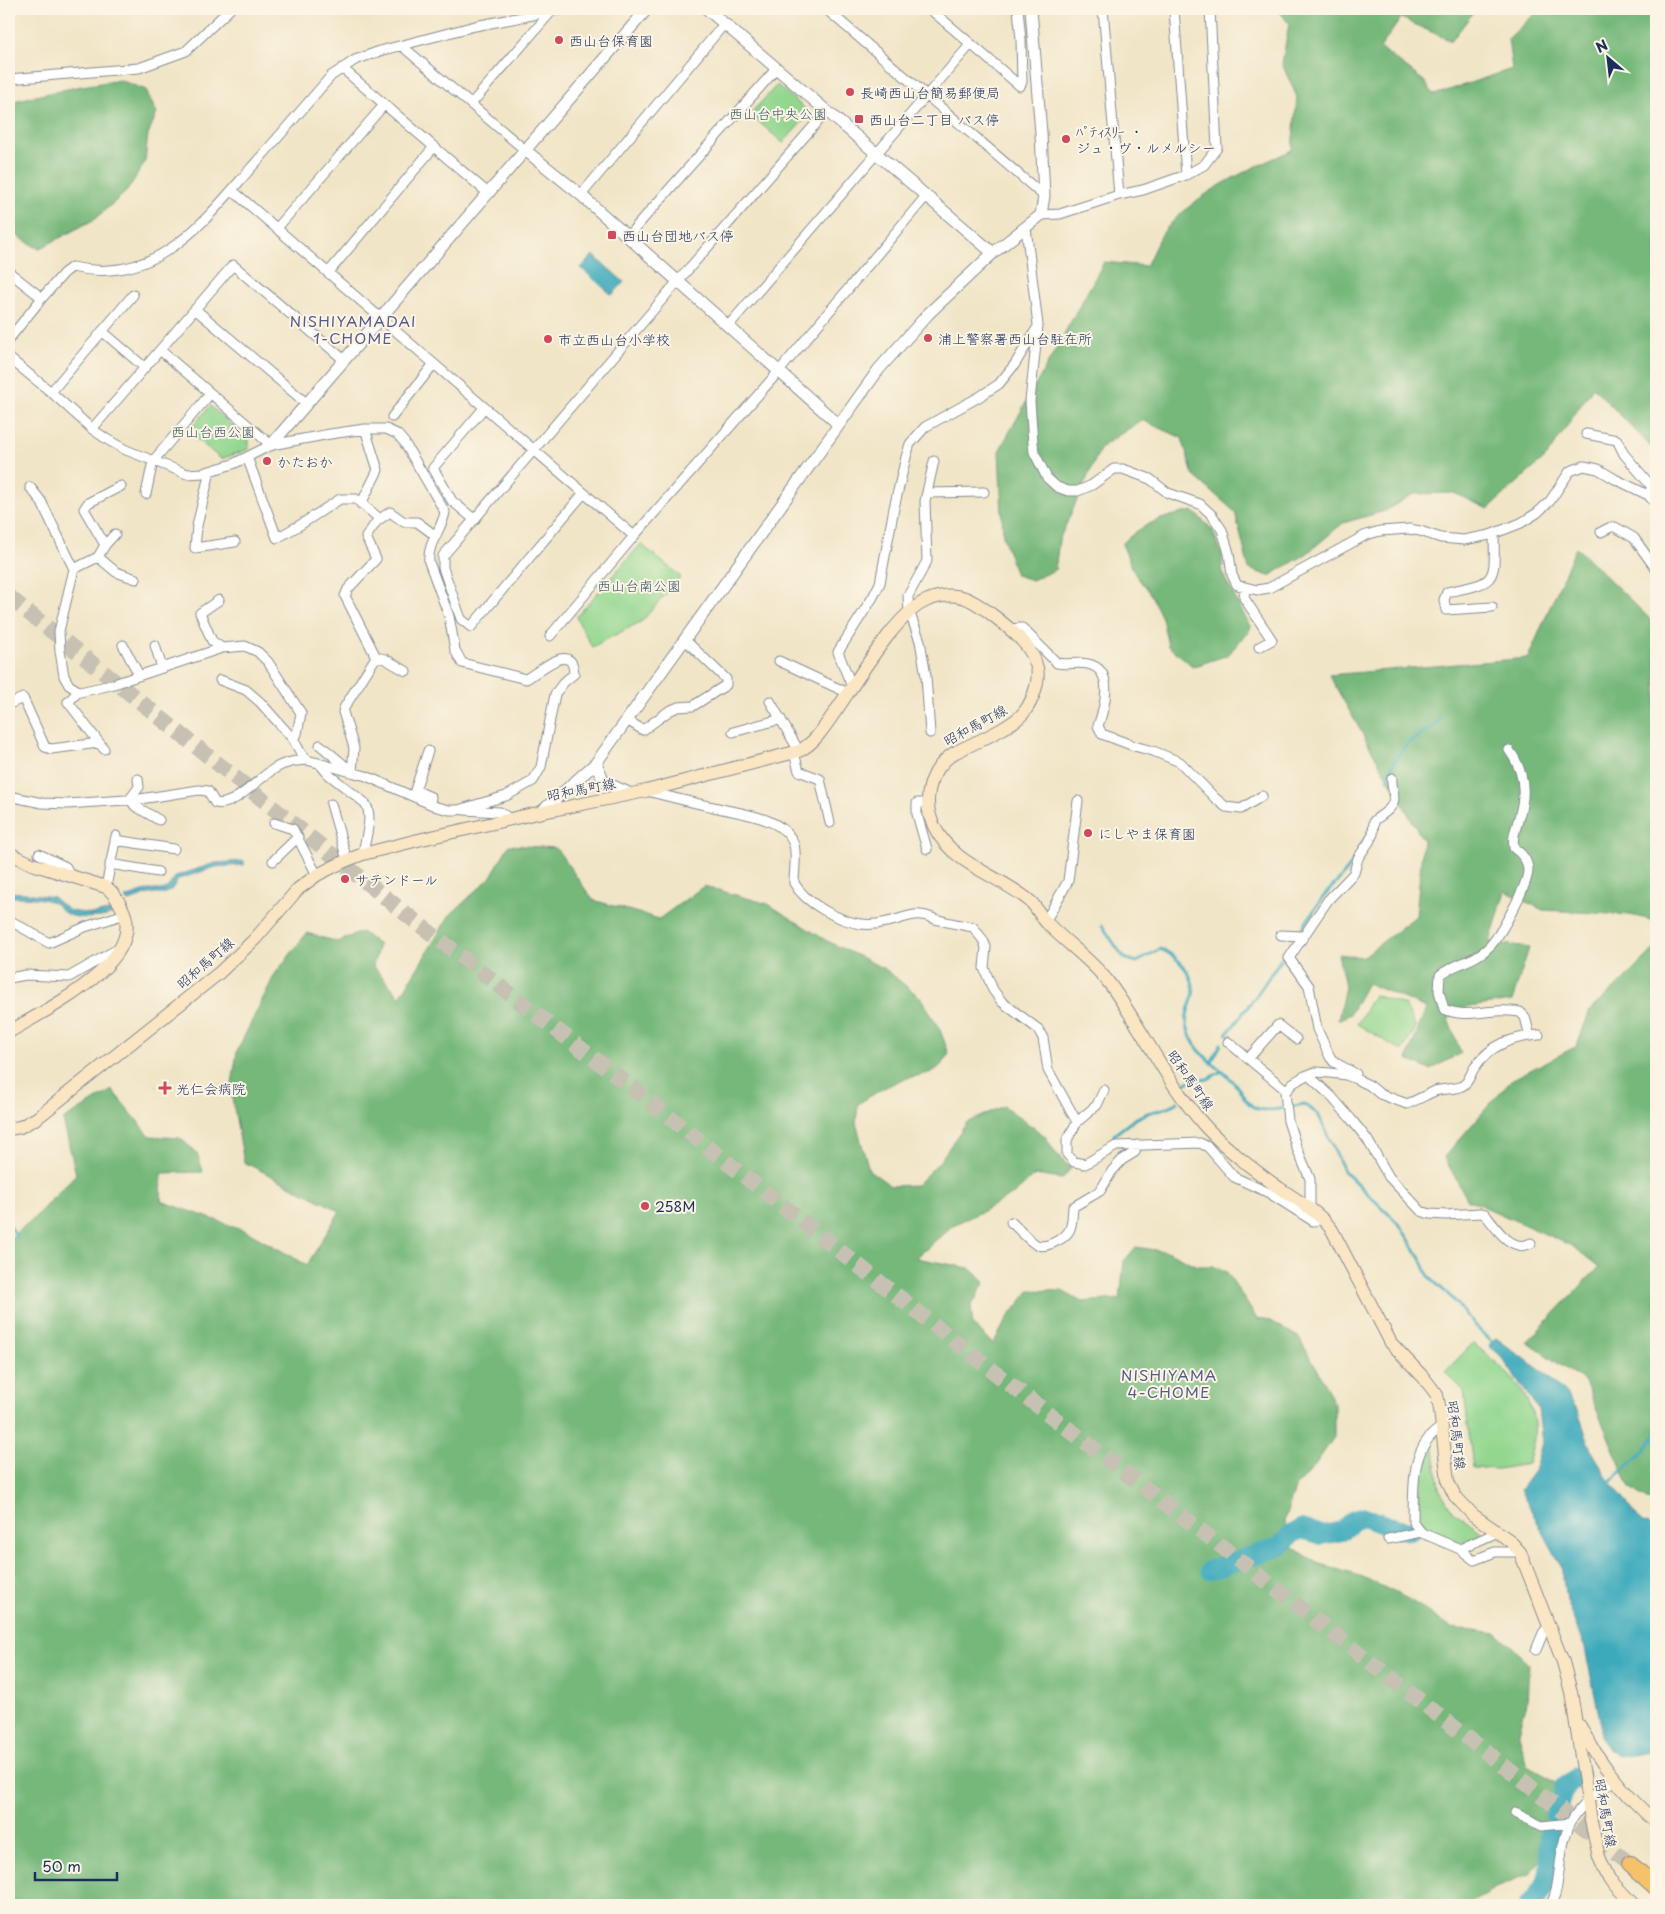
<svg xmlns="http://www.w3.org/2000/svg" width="1665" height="1914" viewBox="0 0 1665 1914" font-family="'Playpen Sans','Klee One',sans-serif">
<rect width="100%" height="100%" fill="#fcf5e5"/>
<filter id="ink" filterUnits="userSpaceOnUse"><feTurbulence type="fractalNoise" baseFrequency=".02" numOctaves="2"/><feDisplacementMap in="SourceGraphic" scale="10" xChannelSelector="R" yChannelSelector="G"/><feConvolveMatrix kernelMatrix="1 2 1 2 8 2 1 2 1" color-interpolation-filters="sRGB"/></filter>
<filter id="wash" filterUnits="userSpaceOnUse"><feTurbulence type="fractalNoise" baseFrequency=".0096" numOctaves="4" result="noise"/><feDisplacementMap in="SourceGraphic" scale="20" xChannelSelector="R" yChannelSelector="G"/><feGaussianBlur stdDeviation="1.12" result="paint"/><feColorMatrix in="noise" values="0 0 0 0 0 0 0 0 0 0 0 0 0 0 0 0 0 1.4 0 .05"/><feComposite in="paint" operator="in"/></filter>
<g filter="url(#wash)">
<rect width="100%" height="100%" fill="#f1e5c7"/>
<path fill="#93d78f" stroke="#578376" d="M 777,85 L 810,113 L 783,143 L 750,114 Z
M 210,406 L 249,440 L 249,449 L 221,459 L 188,432 Z
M 641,544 L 681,577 L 642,621 L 592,647 L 576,617 Z
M 1374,995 L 1405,1005 L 1416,1028 L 1402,1051 L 1357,1024 Z
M 1473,1343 C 1502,1367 1539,1395 1534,1438 C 1533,1446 1530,1456 1528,1464 L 1497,1469 L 1473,1468 L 1464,1391 L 1445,1372 Z
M 1433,1443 L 1439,1488 L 1453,1512 L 1483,1533 L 1461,1543 L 1427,1529 L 1418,1519 L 1422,1459 Z"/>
<path fill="#76b87a" stroke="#48746c" d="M 1278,9 L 1476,9 L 1451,41 L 1401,18 L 1380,48 L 1424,81 L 1434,95 L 1512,69 L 1508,39 L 1540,9 L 1656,9 L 1656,452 L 1593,387 L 1547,456 L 1488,509 L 1454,493 L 1413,494 L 1385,511 L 1343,523 L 1305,555 L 1269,576 L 1249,569 L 1235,512 L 1193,475 L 1182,438 L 1142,420 L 1101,447 L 1059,540 L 1055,570 L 1032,580 L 1016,575 L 1003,536 L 999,451 L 1104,262 L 1146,266 C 1152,254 1158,239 1166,229 C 1200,190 1246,171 1292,150 L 1297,97 L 1282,64 L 1289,24 Z
M 120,80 L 146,90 L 157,113 L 148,134 L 145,162 L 127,191 L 95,219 L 39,249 L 9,231 L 9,102 L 76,87 Z
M 1193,511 L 1212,529 L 1222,554 L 1222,573 L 1251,628 L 1228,655 L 1192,667 L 1187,661 L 1168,646 L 1162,618 L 1151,595 L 1135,574 L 1122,544 C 1144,522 1163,517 1193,511 Z
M 1576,547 L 1649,618 L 1656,638 L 1656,921 L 1630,915 L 1543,910 L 1505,891 L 1490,942 L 1529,948 L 1512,1001 L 1469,1007 L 1448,1019 L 1461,1053 L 1430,1070 L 1407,1059 L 1426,1008 L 1367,983 L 1350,1014 L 1338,1020 L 1345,986 L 1338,954 L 1363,957 L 1416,916 L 1423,840 L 1329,675 L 1528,658 Z
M 509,845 L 556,848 L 593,900 L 659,919 L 704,886 L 768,904 L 827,941 L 885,969 L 922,999 L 940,1030 L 949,1054 C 935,1080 918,1072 896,1082 C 883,1088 870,1096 858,1104 L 856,1123 L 869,1170 L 891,1186 L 916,1185 L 940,1161 L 966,1123 L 1004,1106 L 1045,1136 L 1055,1152 L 1071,1168 L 1062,1179 L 1035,1175 L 1015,1193 L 983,1211 L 953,1225 L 916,1258 L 969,1268 L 985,1282 L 971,1307 L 973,1325 L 993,1344 L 1007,1319 L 1030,1290 L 1062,1291 L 1082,1302 L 1120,1299 L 1124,1261 L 1136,1247 L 1169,1252 L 1197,1266 L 1213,1266 L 1227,1272 L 1257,1319 L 1271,1321 L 1298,1337 L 1318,1370 L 1334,1403 L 1334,1437 L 1315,1465 L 1296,1486 L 1284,1520 L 1289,1545 L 1318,1563 L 1363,1577 L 1410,1600 L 1451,1628 L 1498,1634 L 1529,1664 L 1527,1702 L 1518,1735 L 1527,1766 L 1565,1787 L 1564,1831 L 1529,1874 L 1499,1886 L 1465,1905 L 9,1905 L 9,1239 L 34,1218 L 76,1174 L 63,1120 L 112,1090 L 150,1136 L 180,1138 L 197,1153 L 203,1172 L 162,1173 L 161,1201 L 244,1230 L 307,1265 L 340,1211 L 244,1162 L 231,1092 L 237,1051 L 275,974 L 307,933 L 337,942 L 362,932 L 379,945 L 373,966 L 400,997 L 449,916 L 490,878 Z
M 1656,947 L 1656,1505 L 1630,1488 L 1585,1382 L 1527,1342 L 1599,1267 L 1574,1247 L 1467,1199 L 1444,1157 L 1511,1080 L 1577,1046 L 1590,1010 L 1622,982 Z"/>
<path fill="#3daabc" stroke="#2c6c8d" d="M 593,255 L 624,282 L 612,295 L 581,268 Z
M 244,861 L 244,865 L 216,867 L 179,879 L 171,890 L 163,894 L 149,894 L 127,902 L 125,898 L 149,890 L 162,890 L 168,887 L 176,876 L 215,863 Z
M 9,892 L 25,893 L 53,897 L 70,911 L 93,914 L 113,910 L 114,914 C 103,918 79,920 67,914 C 62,912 58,905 52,902 C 42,897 20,897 9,897 Z
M 1496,1338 L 1543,1372 L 1566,1394 L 1578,1412 L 1592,1451 L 1610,1482 L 1642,1522 L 1656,1528 L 1656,1756 L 1650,1751 L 1619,1756 L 1608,1749 L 1600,1738 L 1600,1720 L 1585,1648 L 1566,1600 L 1561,1565 L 1520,1490 L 1534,1471 L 1542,1443 L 1538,1409 L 1499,1354 L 1489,1346 Z"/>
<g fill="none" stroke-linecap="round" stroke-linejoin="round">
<path stroke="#3daabc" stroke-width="3" d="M 1388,779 C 1389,766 1402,747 1413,740 C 1423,732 1434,730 1440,718
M 1359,850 L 1368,833 L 1370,826
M 1102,926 L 1124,958 L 1137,962 L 1160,949 C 1177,955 1197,976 1193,996 C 1190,1007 1185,1014 1187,1025 C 1189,1034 1193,1043 1199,1050 C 1209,1063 1225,1071 1235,1084 C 1242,1092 1247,1106 1258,1109 C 1272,1112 1290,1107 1304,1104 L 1318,1114 L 1344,1171 L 1399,1224 L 1421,1259 L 1429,1277 L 1452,1298 L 1476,1327 L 1495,1345
M 1227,1034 L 1256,996 L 1322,899 C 1332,885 1346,876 1354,860
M 1211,1063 L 1221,1044
M 1182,1086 L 1190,1081 L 1208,1079 L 1222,1071
M 1114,1142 L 1114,1135 C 1124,1127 1135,1117 1148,1113 C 1159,1109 1168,1110 1177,1102
M 9,1224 L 18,1239
M 1610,1482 L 1640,1455 L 1656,1435"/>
<path stroke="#3daabc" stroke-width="20" d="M 1210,1570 L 1279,1547 L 1292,1534 L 1301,1529 L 1321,1535 L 1333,1533 L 1342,1531 L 1354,1520 L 1364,1517 L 1388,1526 L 1410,1531
M 1555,1816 L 1565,1787 L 1579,1775
M 1529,1905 C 1546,1892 1550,1877 1550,1855 C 1550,1848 1548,1842 1549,1835"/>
</g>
</g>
<g filter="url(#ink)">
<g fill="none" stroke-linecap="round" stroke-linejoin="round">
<path stroke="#c6c1b2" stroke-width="16" stroke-dasharray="16 8" stroke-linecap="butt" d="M 9,597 L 411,918 L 631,1087 L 1003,1379 L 1208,1536 L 1630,1864"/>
<g stroke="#868a92" stroke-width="11">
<path id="minor" d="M 826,9 L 1044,196
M 930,9 L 1020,86 L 1022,82 L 1021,40 L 1018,9
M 1103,9 L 1119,195
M 1174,9 L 1186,175
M 402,46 L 525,150
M 342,68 L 489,194
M 9,79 L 139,68 L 186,51 L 230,9
M 471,104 L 551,12
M 232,190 L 634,536
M 581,195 L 725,23
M 1041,215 L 1060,214 L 1119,195 L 1143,190 L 1186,175 L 1204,165 L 1217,148 L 1210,9
M 277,228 L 384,105
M 1026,228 L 1038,325 L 1030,401 L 1033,443 L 1034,452 L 1047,478 L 1057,487 L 1068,491 L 1078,491 L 1092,485 L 1114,469 L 1123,469 L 1150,479 L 1168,493 L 1200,504 L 1212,515 L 1222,530 L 1229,553 L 1232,575 L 1237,585 L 1257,590 L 1269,588 L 1366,535 L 1380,531 L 1409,529 L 1420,531 L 1441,538 L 1464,540 L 1490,535 L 1521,523 L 1537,513 L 1550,501 L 1570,471 L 1584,466 L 1598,469 L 1615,479 L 1648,495 L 1656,504
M 627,237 L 777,68
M 9,272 L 42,298
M 328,273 L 433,148
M 195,309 L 306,403
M 729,325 L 970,45
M 102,331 L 144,367
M 9,339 L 42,298 L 64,273 L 72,267 C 156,286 202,224 251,168 C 278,138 304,107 331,76 L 355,60 L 380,51 L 475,26 L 564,9
M 160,350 L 271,445
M 9,358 L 51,392 L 92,429 L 108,440 L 126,450 L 187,474 L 203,473 L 233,464 L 271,445 L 330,434 L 365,429 L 386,429 L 397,434 L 404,442 L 445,512 C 442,530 427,543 429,562 L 449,616 L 455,650 L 462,663 L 526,679 C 538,673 573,639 574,674 L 564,682 L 555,694 L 541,767 L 533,781 L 506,796 L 458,810 L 449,810 L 437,807 L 366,776 L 307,760 L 302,755 L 293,739 L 260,702 L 246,690 L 220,680
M 51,392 L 133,295
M 392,417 L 433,365
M 92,429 L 233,265 L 343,359
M 1586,434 L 1617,440 L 1624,454 L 1652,487 L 1648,495
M 247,457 L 277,538 L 300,525 L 340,499 L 356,499 L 380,519
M 210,471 L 197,526 L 195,548 L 235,542
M 30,487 L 41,501 L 74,569 L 59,631 L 60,651 L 64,676 L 69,685 L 80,692 L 111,685 L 222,648 L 245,646 L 258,652 L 268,662 L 301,713 L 297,734 L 293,739
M 927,493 L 984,492
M 146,494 L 153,461 L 210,394
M 583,494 L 471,627 L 461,619 L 443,568 L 443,556 L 678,281 L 827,111
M 361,504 L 378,470 L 365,429
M 475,520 L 452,501 L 433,468 L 484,408
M 1601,532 L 1611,527 L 1615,527 L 1634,538 L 1656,569
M 105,545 L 115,534
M 98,557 L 116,572 L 136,579
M 74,569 L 98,557 L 105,545 L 84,509 L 88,503 L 121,486
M 1245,588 L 1244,598 L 1272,640 L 1259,647
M 219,600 L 200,613 L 212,641 L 222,648
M 1492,607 L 1446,610 L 1444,600 L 1447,592 C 1497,582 1495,583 1494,534
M 1008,629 L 1022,628 L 1057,663 C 1067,665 1078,662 1088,664 C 1116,670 1104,709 1098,726 L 1102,734 L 1134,746 L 1153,751 L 1180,762 L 1215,798 L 1226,807 L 1241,809 L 1262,796
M 550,636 L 634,536 L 780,370 L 927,195
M 123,645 L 139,675
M 155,645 L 162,668
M 376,657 L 385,659 L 406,671
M 779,661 L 848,693
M 852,687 L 838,652 L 873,597 L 880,583 L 894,508 L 906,457 L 910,444 L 925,427 L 979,397 L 999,384 L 1015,364 L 1037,328
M 78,692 L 68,702 L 104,749
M 770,701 L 799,751
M 9,704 L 23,698 L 45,747 L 51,749 L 99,743
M 627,720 L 643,730 L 669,711 L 678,707 L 693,706 L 726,685 L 726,679 L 684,639
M 733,732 L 781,719
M 930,733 L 926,676 L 920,641 L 909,611 L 908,596 L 927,561 L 925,501 L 934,461
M 320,745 L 350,770
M 1509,750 C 1524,770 1527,792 1519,817 C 1516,829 1512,836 1514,848 C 1521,853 1528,860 1528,870 C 1528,885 1501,934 1490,946 C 1476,961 1455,963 1440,975 L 1439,991 L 1444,1009 C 1461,1017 1478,1012 1496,1011 C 1504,1010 1512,1011 1520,1012 L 1525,1017 L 1530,1036
M 428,751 L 415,790 L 431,797 L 430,803
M 794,753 L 799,771 L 820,779 L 830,823
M 319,763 L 328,774 L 365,803 C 374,816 365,838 363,854
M 352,772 L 354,748 L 343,712 L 344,708 L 376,657 L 345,596 L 348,589 L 376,559 L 366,537 L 377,521 L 390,512 L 404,522 L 417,522 L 436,536
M 138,779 L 139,787 L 130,799 L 135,806 L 159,820
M 647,791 C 670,797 694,803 718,808 C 741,814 785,817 794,845 C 797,856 794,871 794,883 C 805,903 839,921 861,924 C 869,925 879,924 887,922 C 897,921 911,913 921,915 C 927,915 933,919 939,920 C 950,923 961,925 973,927 L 983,940 L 986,947 L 984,968 L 993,990 L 1002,1002 L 1038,1029 L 1043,1038 L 1048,1070 L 1077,1122 L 1067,1140 L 1067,1154 L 1074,1162 L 1085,1164 L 1116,1146 L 1200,1143 L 1208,1147 L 1234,1177 L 1269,1193 L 1313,1221 L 1325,1220
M 9,796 L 42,803 L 67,804 L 140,799 L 199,790 L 208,791 L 215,803 C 234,808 258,778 274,769 C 284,762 296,761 307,760
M 927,803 L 917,803 L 917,814 L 927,849
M 331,804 L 347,860
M 464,810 L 500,812 L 510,819
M 274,823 L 293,829 L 317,875
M 115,840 L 174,849
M 39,854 L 66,867 L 69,875
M 273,861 L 298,837
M 110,864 L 158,872
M 106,887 L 116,836
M 9,920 L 49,943 L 85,927 L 125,914
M 1045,922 L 1068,881 L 1078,801
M 1281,935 L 1302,936
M 9,978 L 26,975 L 69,977 L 116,950
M 1228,1042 L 1286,1090
M 1248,1059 L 1278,1025 L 1296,1039
M 1356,1074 L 1334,1062 L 1330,1057 L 1317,1029 L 1309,986 L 1289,958 L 1328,900 L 1354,873 L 1358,858 L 1369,842 L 1373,834 L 1374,821 C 1380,815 1393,810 1394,799 C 1394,792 1391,785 1392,778
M 1308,1075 L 1331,1096 L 1351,1119 L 1367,1139 L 1389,1177 L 1421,1211 L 1430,1214 L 1446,1215 L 1480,1213 L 1485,1214 C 1495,1227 1512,1254 1531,1243
M 1077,1122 L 1097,1105 L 1104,1090
M 1310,1208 L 1310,1179 L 1296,1146 L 1288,1121 L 1285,1092 L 1293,1083 L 1305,1076 L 1316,1072 L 1330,1073 L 1346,1075 L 1356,1079 L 1369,1085 L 1380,1094 L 1407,1104 C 1417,1100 1426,1095 1435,1091 C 1444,1088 1454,1090 1462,1086 C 1470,1082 1470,1073 1475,1067 C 1491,1044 1513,1037 1539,1035
M 1011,1222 C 1019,1229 1026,1238 1035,1244 C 1044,1250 1064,1239 1069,1231 C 1073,1224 1072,1215 1073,1207 L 1100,1191 L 1112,1171 L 1122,1160 L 1135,1152 L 1137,1145
M 1442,1427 C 1409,1446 1414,1490 1413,1522 L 1422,1533 L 1460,1549 L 1498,1532
M 1388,1539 L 1421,1532
M 1460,1549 L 1474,1560 L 1495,1552 L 1520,1552
M 1536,1650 L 1543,1633 L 1549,1626
M 1515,1813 L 1542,1826 L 1570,1823
M 1550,1905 C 1557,1897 1557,1882 1559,1872 C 1565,1820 1573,1809 1615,1780"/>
</g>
<g stroke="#868a92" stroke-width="13">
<path id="tertiary" d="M 707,9 L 993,253
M 525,150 L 581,195 L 838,424
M 271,445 L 647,9
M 631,794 L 604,782 L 596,763 L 879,369 L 929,313 L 993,253 L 1041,215 L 1044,196 L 1041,133 L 1031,9
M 541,812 L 596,763"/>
</g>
<g stroke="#868a92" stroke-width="14">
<path id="secondary" d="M 9,853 L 32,864 L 106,887 C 113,892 118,900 122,908 C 150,961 43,1011 9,1032
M 9,1129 L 20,1127 L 37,1118 L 219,973 L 255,939 L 298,889 L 317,875 L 345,861 L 363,854 L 418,840 L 533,814 L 646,791 L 799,751 C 815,743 825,726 835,712 C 855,684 897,611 928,600 C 938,596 951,594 962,597 C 978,601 1014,631 1025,644 C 1030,650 1035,659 1037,668 C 1040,680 1033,700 1025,711 C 1014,727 973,743 954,753 C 930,769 921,800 934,826 C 953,866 1000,875 1031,902 C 1037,908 1041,917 1047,923 C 1067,944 1092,960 1109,983 C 1143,1029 1166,1082 1204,1125 C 1226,1149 1253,1169 1279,1188 C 1298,1201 1318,1211 1332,1230 L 1391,1343 L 1424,1378 L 1437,1395 L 1440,1410 L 1448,1482 L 1455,1496 L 1473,1515 L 1509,1540 L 1520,1552 L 1563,1662 L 1571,1692 L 1591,1821 L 1599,1857 L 1609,1879 L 1634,1905
M 1580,1726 C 1598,1761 1626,1797 1656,1822"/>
</g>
<g stroke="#868a92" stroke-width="18">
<path id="motorway" d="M 1630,1864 L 1656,1887"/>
</g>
<use href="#minor" stroke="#fff" stroke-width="9"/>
<use href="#tertiary" stroke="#fff" stroke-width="11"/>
<use href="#secondary" stroke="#fbe6c4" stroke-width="12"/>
<use href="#motorway" stroke="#f5c16b" stroke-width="16"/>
</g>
</g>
<g fill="#d1495b" stroke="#fcf5e5" stroke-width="2">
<circle cx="559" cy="40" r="5"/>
<circle cx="850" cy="92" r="5"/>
<rect x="854" y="114" width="10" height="10" rx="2.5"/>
<circle cx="1066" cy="139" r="5"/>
<rect x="607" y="230" width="10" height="10" rx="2.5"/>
<circle cx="928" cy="338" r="5"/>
<circle cx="548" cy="339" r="5"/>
<circle cx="267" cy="461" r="5"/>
<circle cx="1088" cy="833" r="5"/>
<circle cx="345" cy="879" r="5"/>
<path d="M162.5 1080.5h5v5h5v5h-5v5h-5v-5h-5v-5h5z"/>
<circle cx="645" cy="1206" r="5"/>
</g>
<g text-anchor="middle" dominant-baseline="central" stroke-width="4" stroke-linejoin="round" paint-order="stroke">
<g font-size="14" fill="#1b2f5e" stroke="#fcf5e5" text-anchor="start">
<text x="569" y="40">西山台保育園</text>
<text x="860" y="92">長崎西山台簡易郵便局</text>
<text x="869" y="119">西山台二丁目 バス停</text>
<text x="1076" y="131">ﾊﾟﾃｨｽﾘｰ ・<tspan x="1076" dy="16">ジュ・ヴ・ルメルシー</tspan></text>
<text x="622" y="235">西山台団地バス停</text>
<text x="938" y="338">浦上警察署西山台駐在所</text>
<text x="558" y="339">市立西山台小学校</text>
<text x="277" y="461">かたおか</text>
<text x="1098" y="833">にしやま保育園</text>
<text x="355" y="879">サテンドール</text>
<text x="176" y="1088">光仁会病院</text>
<text x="655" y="1206">258M</text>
</g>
<g font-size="14" fill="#39596a" stroke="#fcf5e5">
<text x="778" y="113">西山台中央公園</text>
<text x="213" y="431">西山台西公園</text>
<text x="639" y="585">西山台南公園</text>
</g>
<g font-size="14" fill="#1b2f5e" stroke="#fcf5e5">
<text transform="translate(975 725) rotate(-29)">昭和馬町線</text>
<text transform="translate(581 789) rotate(-11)">昭和馬町線</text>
<text transform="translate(205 963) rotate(-41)">昭和馬町線</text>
<text transform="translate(1191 1080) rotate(55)">昭和馬町線</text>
<text transform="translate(1457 1435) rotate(83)">昭和馬町線</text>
<text transform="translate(1606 1813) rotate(80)">昭和馬町線</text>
</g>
<g font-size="15" letter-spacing="1" fill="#565b8e" stroke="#fcf5e5">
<text x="353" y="320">NISHIYAMADAI<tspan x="353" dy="17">1-CHOME</tspan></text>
<text x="1169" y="1374">NISHIYAMA<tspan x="1169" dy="17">4-CHOME</tspan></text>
</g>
</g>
<rect width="1665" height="1914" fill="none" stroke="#fcf5e5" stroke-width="30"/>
<g transform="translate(1608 58) rotate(332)" stroke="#fcf5e5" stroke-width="4" paint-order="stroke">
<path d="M0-4L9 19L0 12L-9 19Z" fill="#1b2f5e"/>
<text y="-8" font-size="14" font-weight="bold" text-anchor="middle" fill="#1b2f5e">N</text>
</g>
<path d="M35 1872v8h82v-8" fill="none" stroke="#1b2f5e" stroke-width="2.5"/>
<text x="42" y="1872" font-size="15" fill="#1b2f5e" stroke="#fcf5e5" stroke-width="4" paint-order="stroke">50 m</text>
</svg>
